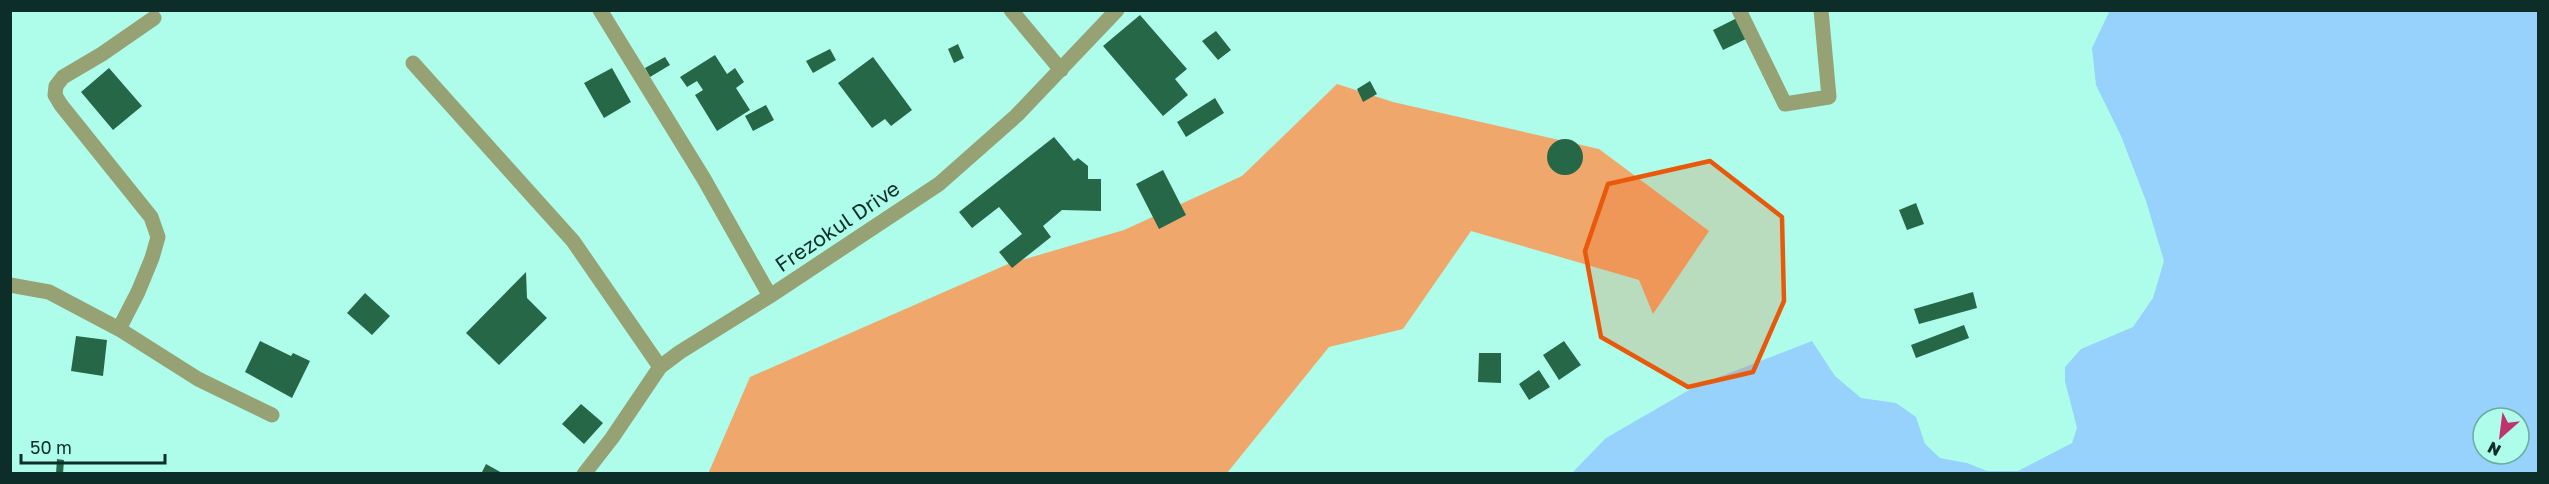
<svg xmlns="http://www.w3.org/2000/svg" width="2549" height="484" viewBox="0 0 2549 484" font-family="'Golos Text',sans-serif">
<rect width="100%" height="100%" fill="#aefdeb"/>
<path fill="#f0a76c" d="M 1337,84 L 1393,102 L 1599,149 L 1709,231 L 1653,314 L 1639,280 L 1471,231 L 1403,329 L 1329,347 L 1227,473 L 708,474 L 750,377 L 1008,264 L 1124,230 L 1242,176 Z"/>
<path fill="#96d2fb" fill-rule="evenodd" d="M 2110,10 L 2538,11 L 2538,473 L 1572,473 L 1606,438 L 1696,386 L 1812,341 L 1835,376 L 1861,398 L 1896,403 L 1916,417 L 1925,444 L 1940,458 L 1967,463 L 1987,471 L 2018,471 L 2072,443 L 2077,428 L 2065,381 L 2065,367 L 2081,349 L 2133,327 L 2153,298 L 2164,261 L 2146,201 L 2121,136 L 2096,85 L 2092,48 ZM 2483,418 L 2519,418 L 2519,454 L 2483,454 Z"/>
<path fill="#266747" d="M 1140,15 L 1187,69 L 1175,79 L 1188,95 L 1163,116 L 1103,46 Z
M 1737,18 L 1748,38 L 1723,50 L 1713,30 Z
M 1216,31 L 1231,50 L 1218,60 L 1202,41 Z
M 958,44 L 964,58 L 954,63 L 948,49 Z
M 830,49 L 836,60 L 813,73 L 806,61 Z
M 715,55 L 727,74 L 735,68 L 744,82 L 736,88 L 750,110 L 717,131 L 695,95 L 703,90 L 697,81 L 687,87 L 680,77 Z
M 665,57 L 670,65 L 650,77 L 645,68 Z
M 873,57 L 912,110 L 891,126 L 885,119 L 872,128 L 838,83 Z
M 109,68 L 142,106 L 113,130 L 81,92 Z
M 612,68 L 631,102 L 604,118 L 584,83 Z
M 1370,81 L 1377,94 L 1363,102 L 1357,89 Z
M 1215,98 L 1224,113 L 1186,137 L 1177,122 Z
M 766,105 L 774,120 L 753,131 L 745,116 Z
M 1054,137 L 1074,161 L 1078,158 L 1088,166 L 1088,179 L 1101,179 L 1101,211 L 1062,210 L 1043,226 L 1051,237 L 1012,268 L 999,252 L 1022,234 L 999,207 L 972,228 L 959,212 Z
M1547 157a18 18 0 1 1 36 0a18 18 0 1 1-36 0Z
M 1163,170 L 1186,215 L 1159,229 L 1136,184 Z
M 1916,203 L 1924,224 L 1907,230 L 1899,210 Z
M 526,272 L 527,298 L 547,318 L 499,365 L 466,333 Z
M 1973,292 L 1977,308 L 1919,324 L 1914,309 Z
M 365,293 L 390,316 L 372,335 L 347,313 Z
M 1964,325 L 1969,338 L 1916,358 L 1911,345 Z
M 76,336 L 107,340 L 103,376 L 71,371 Z
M 260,341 L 291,356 L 293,353 L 310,361 L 292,398 L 245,372 Z
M 1564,341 L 1581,365 L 1559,380 L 1543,355 Z
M 1479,353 L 1501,353 L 1501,383 L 1478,382 Z
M 1539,370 L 1550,387 L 1529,400 L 1519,384 Z
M 581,404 L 603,423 L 584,444 L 562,424 Z
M 57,459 L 64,460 L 63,474 L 56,474 Z
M 486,464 L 504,474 L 481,474 Z"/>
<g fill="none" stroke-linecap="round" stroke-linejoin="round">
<path stroke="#96a174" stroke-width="15" d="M 600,10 L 704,179 L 770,296
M 1011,10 L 1061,70
M 1739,10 L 1785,104 L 1829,97 L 1821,10
M 413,63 L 573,241 L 660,367
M 10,285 L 49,292 L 119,329 L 198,379 L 272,415
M 119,329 L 138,292 L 152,258 L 158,237 L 151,217 L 61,105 L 55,95 L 56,86 L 63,77 L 102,54 L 154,18
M 584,474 L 612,438 L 660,367 L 680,352 L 770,296 L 939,184 L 1017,115 L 1117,10"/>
</g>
<path fill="#e8590c" fill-opacity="0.2" stroke="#e8590c" stroke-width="4.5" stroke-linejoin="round" d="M 1710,161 L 1782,217 L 1784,301 L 1753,372 L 1688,387 L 1601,337 L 1585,251 L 1608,184 Z"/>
<g text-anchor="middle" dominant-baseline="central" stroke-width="6" stroke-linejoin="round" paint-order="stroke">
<g font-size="21" fill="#0d2e28" stroke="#aefdeb">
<text transform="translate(837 226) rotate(-34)">Frezokul Drive</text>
</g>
</g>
<rect width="2549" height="484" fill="none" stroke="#0d2e28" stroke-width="24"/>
<g transform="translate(2501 436) rotate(208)"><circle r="28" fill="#aefdeb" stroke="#6eaa9d" stroke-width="1.5"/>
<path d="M0-4.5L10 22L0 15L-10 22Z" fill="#be346f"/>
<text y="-9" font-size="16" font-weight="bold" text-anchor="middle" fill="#0d2e28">N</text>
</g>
<path d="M21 454v9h144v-9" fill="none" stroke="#0d2e28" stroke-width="3"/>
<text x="30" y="454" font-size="18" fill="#0d2e28" stroke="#aefdeb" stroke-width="4.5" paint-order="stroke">50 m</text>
</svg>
